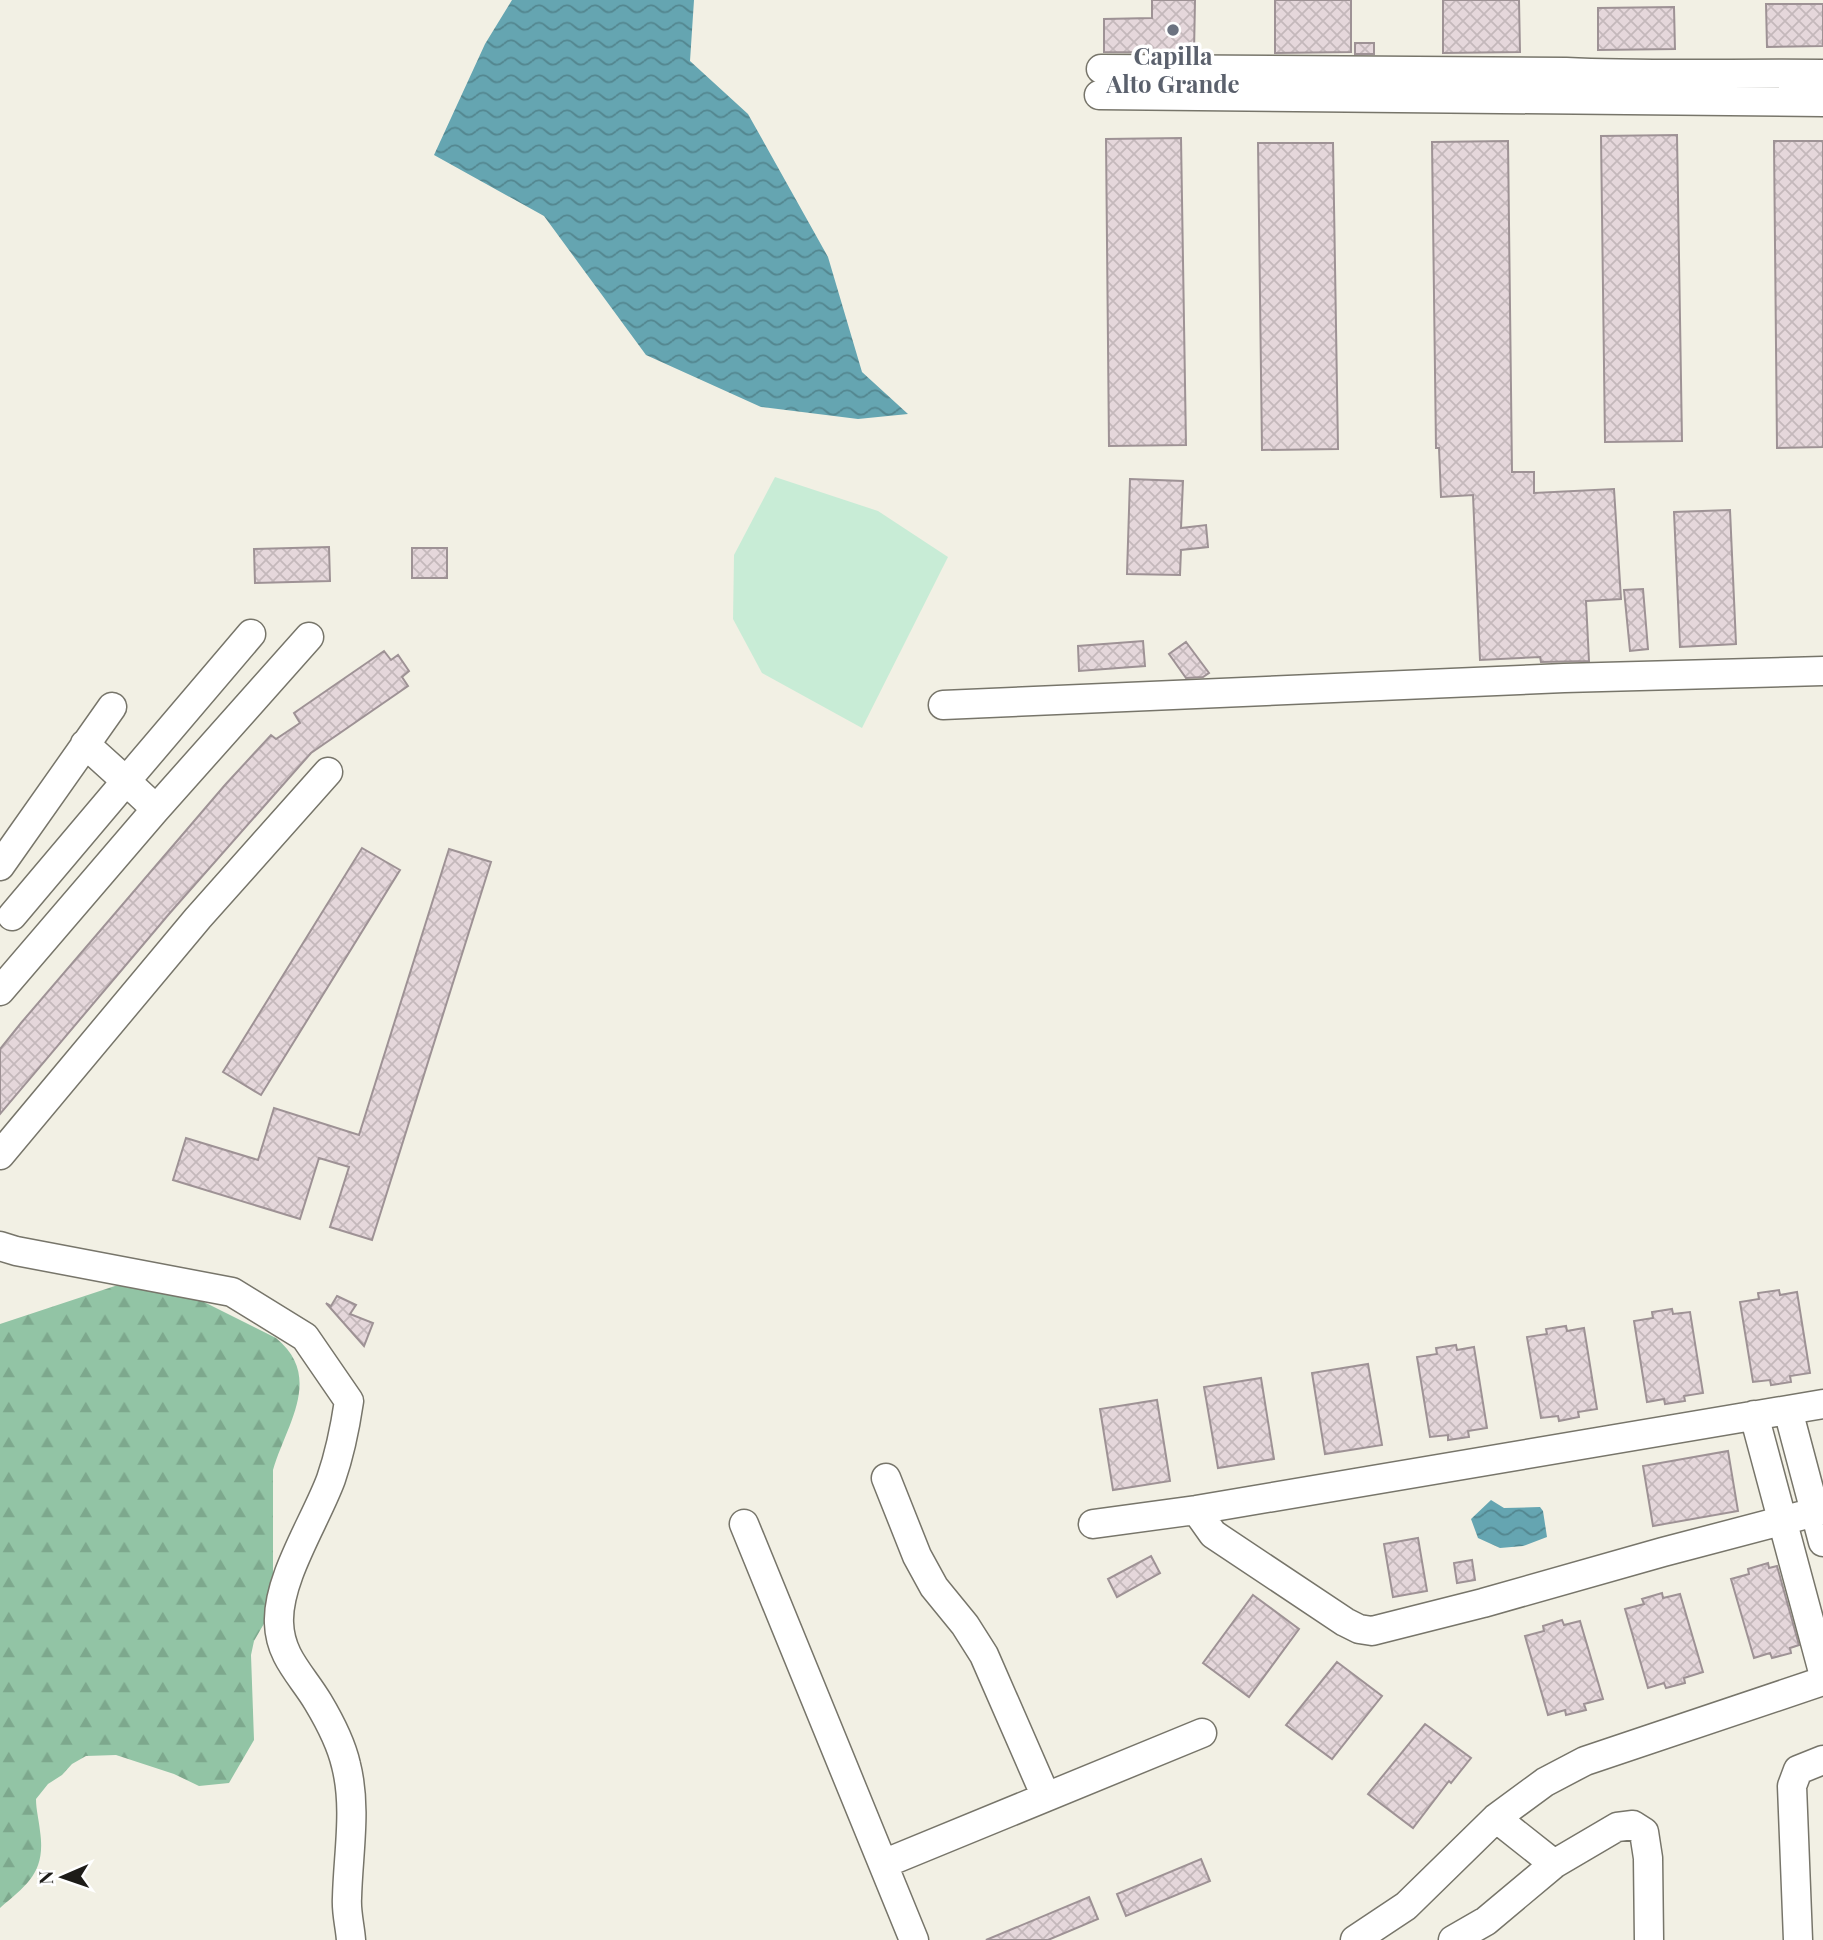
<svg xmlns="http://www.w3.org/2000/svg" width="1823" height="1940" viewBox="0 0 1823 1940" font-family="'Playfair Display',serif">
<defs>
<pattern id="forest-firs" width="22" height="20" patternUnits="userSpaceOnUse" patternTransform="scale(1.75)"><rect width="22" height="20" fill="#92c4a5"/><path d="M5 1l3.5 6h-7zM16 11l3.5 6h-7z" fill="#7da88d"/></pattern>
<pattern id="water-waves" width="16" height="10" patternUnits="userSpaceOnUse" patternTransform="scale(1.75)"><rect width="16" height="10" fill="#65a5b1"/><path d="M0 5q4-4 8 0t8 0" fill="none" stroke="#53868f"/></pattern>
<pattern id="building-cross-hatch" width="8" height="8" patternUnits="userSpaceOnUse" patternTransform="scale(1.75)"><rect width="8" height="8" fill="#e5d7db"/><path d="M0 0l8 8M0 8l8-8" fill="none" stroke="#c4b8bb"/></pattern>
</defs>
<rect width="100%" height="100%" fill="#f2f0e4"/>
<path fill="url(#forest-firs)" d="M 162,1281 L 276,1338 C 324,1377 286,1425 273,1470 L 273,1608 L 254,1641 L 251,1655 L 254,1740 L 229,1783 L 199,1786 L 174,1774 L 116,1755 L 86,1756 L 72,1764 L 62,1775 L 48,1784 L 36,1799 C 36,1810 39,1820 40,1831 C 46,1872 28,1884 0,1908 L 0,1324 L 121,1284 Z"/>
<path fill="#c8ecd6" d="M 775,477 L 878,511 L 948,557 L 862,728 L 762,673 L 733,619 L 734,555 Z"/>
<path fill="url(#water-waves)" d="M 512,0 L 694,0 L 690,61 L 748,114 L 828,257 L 862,372 L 908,414 L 858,419 L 761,407 L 646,355 L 544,216 L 434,155 L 485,44 Z
M 1491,1500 L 1504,1508 L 1540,1507 L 1543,1511 L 1547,1537 L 1523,1546 L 1500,1548 L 1478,1538 L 1471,1519 Z"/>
<path fill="url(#building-cross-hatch)" stroke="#9e9295" stroke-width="2" d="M 1152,0 L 1195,0 L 1194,53 L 1104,52 L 1104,19 L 1152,18 Z
M 1275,0 L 1351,0 L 1351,52 L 1275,53 Z
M 1443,0 L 1519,0 L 1520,52 L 1443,53 Z
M 1766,4 L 1823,4 L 1823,46 L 1767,47 Z
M 1674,7 L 1675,49 L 1598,50 L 1598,8 Z
M 1355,43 L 1374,43 L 1374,54 L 1355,54 Z
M 1677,135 L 1682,441 L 1605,442 L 1601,136 Z
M 1181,138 L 1186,445 L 1109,446 L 1106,139 Z
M 1508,141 L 1512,472 L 1534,472 L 1534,493 L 1614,489 L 1621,599 L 1586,601 L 1589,661 L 1541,662 L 1540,657 L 1480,660 L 1473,495 L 1441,497 L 1439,448 L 1436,448 L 1432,142 Z
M 1774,141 L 1823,141 L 1823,447 L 1777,448 Z
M 1258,143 L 1333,143 L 1338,449 L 1262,450 Z
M 1130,479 L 1183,481 L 1181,528 L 1206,525 L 1208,547 L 1181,550 L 1180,575 L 1127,574 Z
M 1730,510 L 1736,644 L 1680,647 L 1674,512 Z
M 329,547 L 330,581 L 255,583 L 254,549 Z
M 412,548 L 447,548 L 447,578 L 412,578 Z
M 1643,589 L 1648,649 L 1630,651 L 1624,590 Z
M 1143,641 L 1145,666 L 1079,671 L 1078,646 Z
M 1186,642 L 1209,673 L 1203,677 L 1186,678 L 1169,654 Z
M 384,651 L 391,660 L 398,655 L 409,671 L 402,677 L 408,686 L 311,753 L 169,914 L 0,1114 L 0,1049 L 21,1023 L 225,785 L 271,735 L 276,739 L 300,723 L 294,713 Z
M 362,848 L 400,870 L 261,1095 L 223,1072 Z
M 449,849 L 491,862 L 372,1240 L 330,1227 L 349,1167 L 319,1158 L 300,1219 L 173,1180 L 186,1138 L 258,1160 L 274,1108 L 359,1135 Z
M 1779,1290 L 1780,1295 L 1797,1292 L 1810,1373 L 1790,1376 L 1791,1382 L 1771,1385 L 1770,1380 L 1753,1382 L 1740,1302 L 1759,1299 L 1758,1293 Z
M 337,1296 L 356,1305 L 350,1314 L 373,1323 L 364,1346 L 326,1303 L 331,1306 Z
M 1672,1309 L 1673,1314 L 1690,1312 L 1703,1393 L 1684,1396 L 1685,1401 L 1665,1404 L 1664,1399 L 1647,1402 L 1634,1321 L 1653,1318 L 1652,1312 Z
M 1566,1326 L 1567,1331 L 1584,1328 L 1597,1409 L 1578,1412 L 1579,1417 L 1559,1421 L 1558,1416 L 1541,1418 L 1527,1337 L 1547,1334 L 1546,1329 Z
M 1456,1345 L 1457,1350 L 1474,1347 L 1487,1428 L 1468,1431 L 1469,1437 L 1448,1440 L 1448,1435 L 1430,1437 L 1417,1357 L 1437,1354 L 1436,1348 Z
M 1368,1364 L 1382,1445 L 1325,1454 L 1312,1373 Z
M 1261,1378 L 1274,1459 L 1218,1468 L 1204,1387 Z
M 1157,1400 L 1170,1481 L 1113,1490 L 1100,1409 Z
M 1728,1451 L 1738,1511 L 1653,1526 L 1643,1466 Z
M 1418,1538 L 1427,1591 L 1393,1597 L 1384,1544 Z
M 1151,1556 L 1160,1573 L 1117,1597 L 1108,1579 Z
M 1472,1560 L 1475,1580 L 1457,1583 L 1454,1563 Z
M 1768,1563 L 1769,1568 L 1777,1566 L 1799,1645 L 1790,1648 L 1791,1653 L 1772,1658 L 1770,1653 L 1754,1658 L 1731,1579 L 1749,1574 L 1748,1569 Z
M 1662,1593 L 1663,1598 L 1680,1594 L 1703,1672 L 1684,1678 L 1685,1683 L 1666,1688 L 1664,1683 L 1648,1688 L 1625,1609 L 1644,1604 L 1642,1599 Z
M 1253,1595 L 1299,1629 L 1249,1697 L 1203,1663 Z
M 1562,1620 L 1564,1625 L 1580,1621 L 1603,1699 L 1584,1704 L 1586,1710 L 1566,1715 L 1565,1710 L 1548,1715 L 1525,1636 L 1544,1631 L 1543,1626 Z
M 1337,1662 L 1382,1696 L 1332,1759 L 1286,1725 Z
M 1425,1724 L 1471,1758 L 1451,1783 L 1449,1781 L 1413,1828 L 1368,1794 Z
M 1201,1859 L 1210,1881 L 1126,1916 L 1117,1894 Z
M 1089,1897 L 1098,1919 L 1048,1940 L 986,1940 Z"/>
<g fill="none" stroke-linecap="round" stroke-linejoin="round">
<g stroke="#77756a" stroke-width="31">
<path id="minor" d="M 1101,69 L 1566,72 C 1652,76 1737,73 1823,74
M 1099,95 L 1823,102
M 943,705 L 1564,678 L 1823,671
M 156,809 L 309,637
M 0,866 L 112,707
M 12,916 L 126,781 L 85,744
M 0,991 L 156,809 L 126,781 L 251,634
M 0,1155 L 198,918 L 328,772
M 0,1246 L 16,1251 L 232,1292 L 305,1337 L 349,1401 C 345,1428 340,1453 331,1479 C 316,1520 277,1579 279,1623 C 280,1657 302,1675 318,1702 C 330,1722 341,1743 346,1765 C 357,1808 348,1854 347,1898 C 346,1912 350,1926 351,1940
M 1788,1410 L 1823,1542
M 1754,1415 L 1823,1672
M 886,1478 L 917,1556 L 934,1587 L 965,1625 L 984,1655 L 1046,1797
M 1196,1510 L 1213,1534 L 1345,1622 L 1359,1629 L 1372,1631 L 1483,1603 L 1663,1552 L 1823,1510
M 744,1524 L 914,1940
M 1093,1524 L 1196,1510 L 1823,1404
M 1496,1818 L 1554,1864
M 883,1864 L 1202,1733
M 1355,1940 L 1406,1906 L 1496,1818 L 1545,1782 L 1585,1761 L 1823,1681
M 1453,1940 L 1486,1921 L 1554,1864 L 1617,1827 L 1633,1825 L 1644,1832 L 1648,1858 L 1649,1940
M 1798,1940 L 1792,1786 L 1798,1770 L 1823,1760"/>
</g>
<use href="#minor" stroke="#fff" stroke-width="28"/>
</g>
<circle fill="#6b7280" stroke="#fff" stroke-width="2.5" cx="1173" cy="30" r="7"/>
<g text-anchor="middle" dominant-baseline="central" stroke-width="7" stroke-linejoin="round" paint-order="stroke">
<g font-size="24" font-weight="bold" fill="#5b616d" stroke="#fff">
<text x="1173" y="55">Capilla<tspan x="1173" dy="28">Alto Grande</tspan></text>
</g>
</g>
<g transform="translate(63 1877) rotate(268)" stroke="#ffffff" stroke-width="5" paint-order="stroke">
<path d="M0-5L12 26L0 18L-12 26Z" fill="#1d1c18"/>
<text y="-10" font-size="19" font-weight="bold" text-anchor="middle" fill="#1d1c18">N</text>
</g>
</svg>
